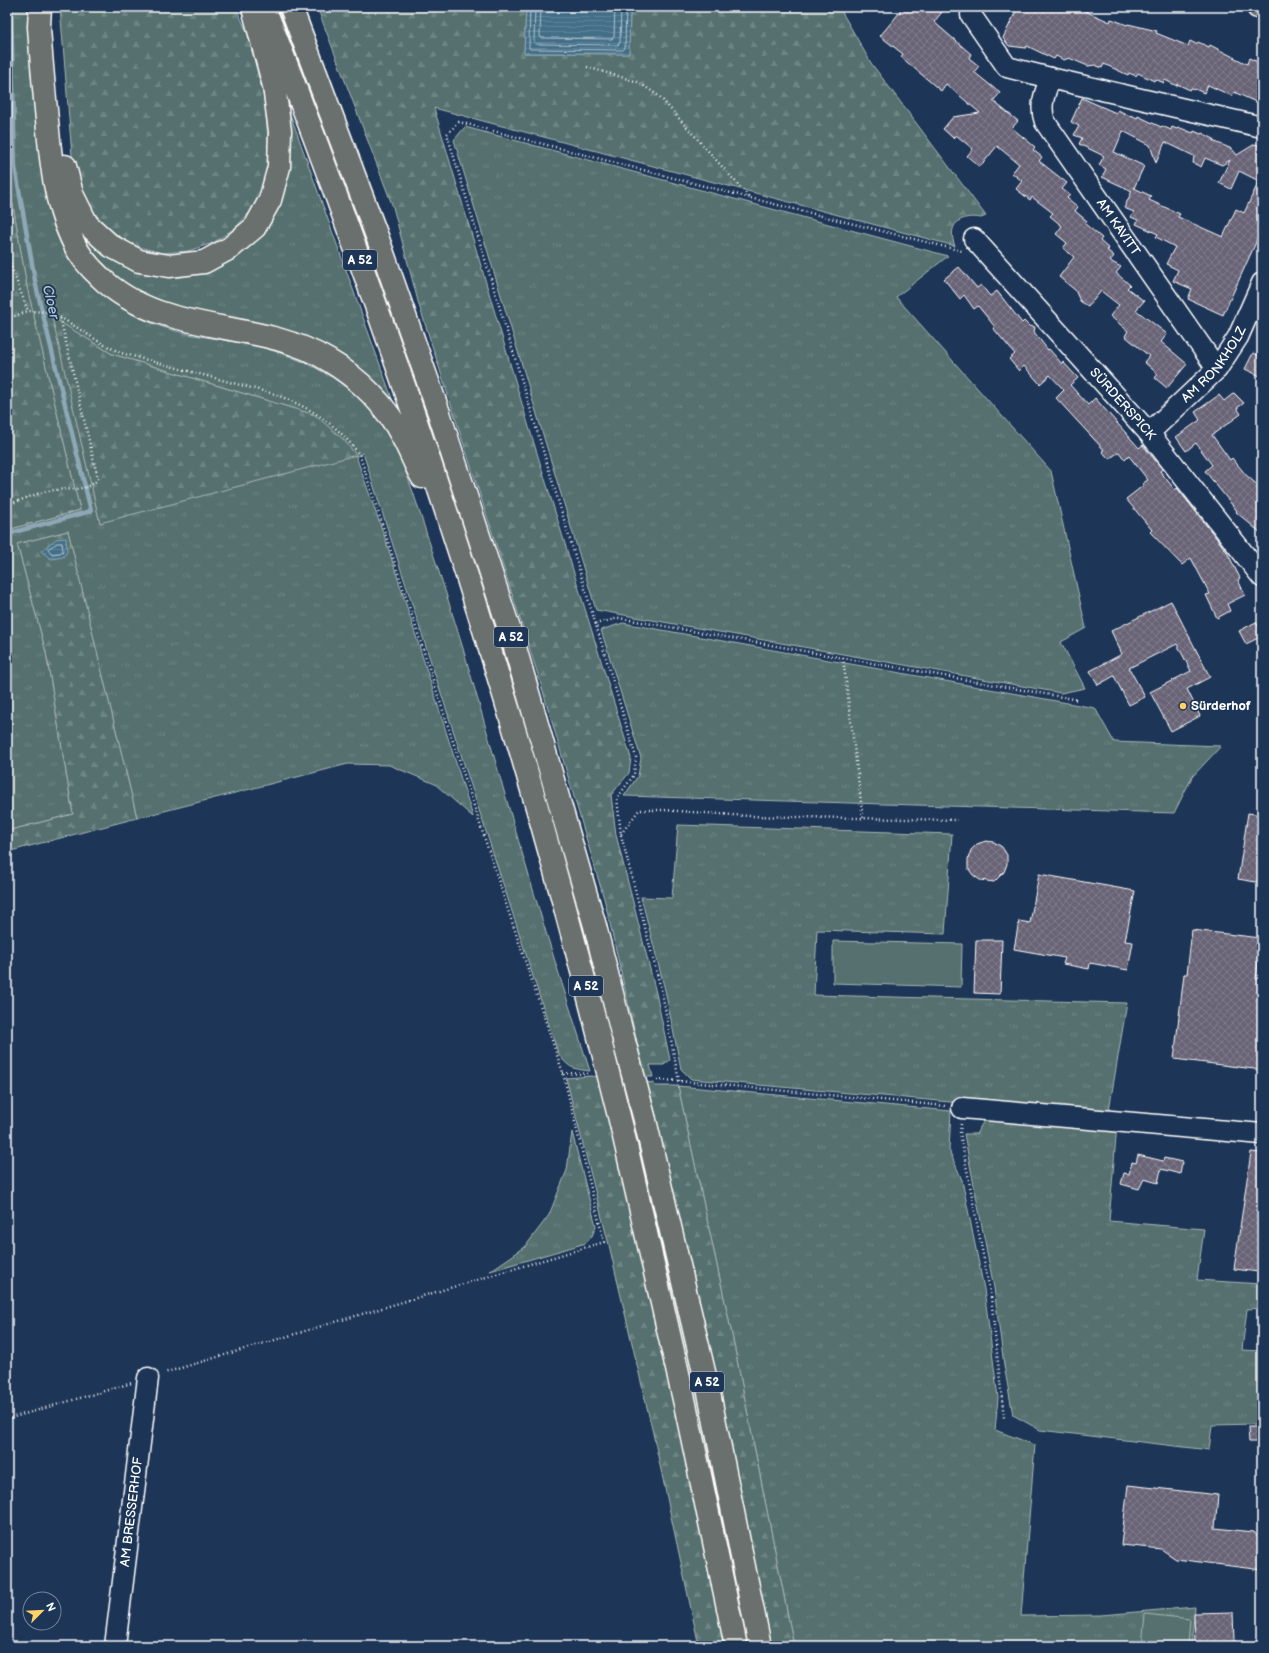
<svg xmlns="http://www.w3.org/2000/svg" width="1269" height="1653" viewBox="0 0 1269 1653" font-family="'Balsamiq Sans',sans-serif">
<defs>
<pattern id="grass-tufts" width="24" height="20" patternUnits="userSpaceOnUse"><rect width="24" height="20" fill="#54706e"/><path d="M3 7l-1-3M5 7V3M7 7l1-3M15 17l-1-3M17 17v-4M19 17l1-3" fill="none" stroke="#6e8584"/></pattern>
<pattern id="forest-firs" width="22" height="20" patternUnits="userSpaceOnUse"><rect width="22" height="20" fill="#54706e"/><path d="M5 1l3.5 6h-7zM16 11l3.5 6h-7z" fill="#6e8584"/></pattern>
<pattern id="water-rules" width="6" height="5" patternUnits="userSpaceOnUse"><rect width="6" height="5" fill="#426e87"/><path d="M0 2.5h6" fill="none" stroke="#5e8499"/></pattern>
<pattern id="building-cross-hatch" width="8" height="8" patternUnits="userSpaceOnUse"><rect width="8" height="8" fill="#696477"/><path d="M0 0l8 8M0 8l8-8" fill="none" stroke="#807b8b"/></pattern>
</defs>
<rect width="100%" height="100%" fill="#1d3557"/>
<filter id="ink" filterUnits="userSpaceOnUse"><feTurbulence type="fractalNoise" baseFrequency=".025" numOctaves="2"/><feDisplacementMap in="SourceGraphic" scale="8" xChannelSelector="R" yChannelSelector="G"/><feConvolveMatrix kernelMatrix="1 2 1 2 8 2 1 2 1" color-interpolation-filters="sRGB"/></filter>
<g filter="url(#ink)">
<path fill="url(#grass-tufts)" stroke="#aab8b6" fill-rule="evenodd" d="M 7,7 L 27,7 L 30,28 C 33,62 36,96 39,131 C 42,167 44,211 61,244 C 86,294 134,322 188,334 C 213,339 239,341 264,348 C 311,361 357,386 384,428 C 405,461 415,499 427,535 C 443,584 459,633 473,683 C 493,753 513,823 534,893 C 552,953 571,1012 590,1071 C 573,1069 568,1068 558,1053 L 363,453 L 356,456 L 386,541 L 473,817 L 435,784 L 389,765 L 348,764 L 137,818 L 68,531 L 17,544 L 46,652 L 73,814 L 7,831 L 7,530 L 80,510 L 27,287 L 7,171 ZM 53,318 L 112,354 L 315,415 L 100,523 Z
M 283,94 L 398,415 L 359,375 L 187,315 L 115,285 L 77,237 L 82,226 L 164,271 L 259,230 Z
M 465,127 L 948,256 L 896,297 L 1051,471 L 1086,628 L 1061,642 L 1085,688 L 1061,693 L 596,610 L 454,140 Z
M 623,623 L 1095,708 L 1114,742 L 1221,746 L 1192,777 L 1174,813 L 624,796 L 638,776 L 641,758 L 601,630 Z
M 678,825 L 952,834 L 945,934 L 817,930 L 814,995 L 1127,1003 L 1108,1116 L 691,1079 L 681,1069 L 665,990 L 641,897 L 672,898 Z
M 678,1086 L 951,1111 L 949,1150 L 962,1180 L 984,1289 L 998,1398 L 995,1430 L 1035,1445 L 1021,1616 L 1101,1615 L 1195,1607 L 1191,1646 L 794,1646 L 731,1330 Z
M 988,1114 L 1117,1125 L 1109,1221 L 1204,1229 L 1197,1280 L 1262,1284 L 1262,1308 L 1247,1309 L 1242,1350 L 1262,1351 L 1262,1380 L 1257,1424 L 1212,1425 L 1209,1450 L 1040,1430 L 1013,1415 L 1004,1365 L 994,1288 L 964,1134 L 976,1134 Z
M 572,1132 L 596,1226 L 592,1236 L 586,1243 L 490,1271 L 525,1247 L 549,1215 L 567,1170 Z"/>
<path fill="url(#forest-firs)" stroke="#aab8b6" d="M 60,7 L 236,7 L 248,35 L 265,102 L 268,140 L 267,170 L 261,192 L 250,212 L 235,228 L 213,243 L 188,251 L 161,253 L 133,245 L 104,226 L 83,196 L 72,156 Z
M 317,7 L 526,7 L 524,53 L 629,54 L 630,7 L 839,7 L 871,63 L 986,216 L 981,218 C 961,214 946,224 955,246 L 434,108 L 528,424 L 631,758 L 629,773 L 611,795 L 616,835 L 656,993 L 670,1060 L 664,1065 L 650,1065 L 653,1077 L 645,1077 L 605,902 L 539,678 L 419,305 L 393,207 Z
M 7,171 L 27,287 L 80,510 L 7,530 Z
M 52,317 L 112,354 L 315,415 L 344,440 L 356,455 L 100,523 Z
M 68,531 L 137,818 L 7,852 L 7,831 L 73,814 L 46,652 L 17,544 Z
M 591,1076 L 654,1083 L 655,1086 L 678,1086 L 731,1330 L 794,1646 L 699,1646 L 653,1433 L 609,1245 L 566,1078 Z"/>
<path fill="#54706e" stroke="#aab8b6" d="M 833,941 L 962,944 L 961,987 L 833,983 Z
M 1145,1614 L 1190,1619 L 1188,1646 L 1142,1646 Z"/>
<path fill="url(#water-rules)" stroke="#8ea8b7" d="M 526,7 L 630,7 L 629,54 L 524,53 Z
M 66,538 L 67,552 L 63,557 L 51,559 L 41,551 L 56,539 Z"/>
<g fill="none" stroke-linecap="round" stroke-linejoin="round">
<path stroke="#b3c5cf" stroke-width="1" d="M 530,7 L 529,47 L 530,49 L 623,50 L 625,48 L 626,7
M 535,7 L 534,42 L 535,44 L 618,45 L 620,43 L 621,7
M 541,7 L 540,36 L 541,38 L 612,39 L 614,37 L 615,7
M 58,543 L 62,543 L 63,551 L 60,553 L 52,554 L 48,549 Z"/>
<path stroke="#8ea8b7" stroke-width="4.5" d="M 7,534 L 91,511 L 36,286 L 15,167 L 11,7"/>
</g>
<path fill="url(#building-cross-hatch)" stroke="#fff" fill-rule="evenodd" d="M 900,7 L 946,7 L 934,22 L 971,54 L 969,58 L 979,66 L 974,72 L 1000,93 L 993,101 L 1018,121 L 1012,128 L 1035,147 L 1033,150 L 1042,157 L 1039,161 L 1067,183 L 1062,189 L 1070,195 L 1067,198 L 1078,207 L 1075,211 L 1087,221 L 1085,224 L 1102,238 L 1100,241 L 1109,249 L 1107,250 L 1114,256 L 1110,261 L 1121,267 L 1116,273 L 1130,285 L 1127,288 L 1144,301 L 1136,310 L 1167,334 L 1161,342 L 1187,364 L 1167,388 L 1155,378 L 1158,374 L 1144,362 L 1149,356 L 1125,336 L 1128,331 L 1110,316 L 1119,305 L 1101,291 L 1088,307 L 1080,301 L 1075,290 L 1059,277 L 1074,257 L 1063,248 L 1067,243 L 1056,234 L 1062,226 L 1050,216 L 1053,213 L 1032,197 L 1030,200 L 1016,189 L 1022,181 L 1012,173 L 1019,164 L 997,146 L 980,167 L 967,156 L 973,149 L 956,135 L 953,138 L 943,129 L 953,117 L 980,113 L 946,84 L 941,91 L 901,57 L 903,54 L 880,36 L 900,12 Z
M 1018,7 L 1087,7 L 1085,11 L 1110,22 L 1111,19 L 1114,20 L 1127,25 L 1128,24 L 1157,31 L 1156,33 L 1188,46 L 1190,41 L 1196,44 L 1198,42 L 1209,47 L 1210,45 L 1247,64 L 1249,58 L 1262,64 L 1262,95 L 1258,103 L 1234,92 L 1232,96 L 1208,85 L 1204,93 L 1195,89 L 1194,90 L 1191,88 L 1190,90 L 1177,84 L 1177,86 L 1165,80 L 1164,83 L 1155,79 L 1154,81 L 1138,73 L 1136,76 L 1129,73 L 1128,75 L 1104,64 L 1102,68 L 1095,65 L 1088,66 L 1069,58 L 1064,60 L 1056,56 L 1054,59 L 1027,46 L 1026,48 L 1009,46 L 1003,38 Z
M 1082,98 L 1116,113 L 1118,110 L 1130,116 L 1131,115 L 1137,118 L 1138,116 L 1161,127 L 1162,126 L 1171,130 L 1172,127 L 1177,129 L 1178,127 L 1193,133 L 1194,131 L 1201,134 L 1202,133 L 1214,139 L 1213,141 L 1232,149 L 1237,155 L 1255,144 L 1262,147 L 1262,229 L 1223,315 L 1188,299 L 1192,289 L 1173,281 L 1178,270 L 1166,264 L 1175,247 L 1156,237 L 1158,234 L 1136,224 L 1138,220 L 1131,217 L 1134,212 L 1124,208 L 1132,191 L 1102,177 L 1106,169 L 1099,165 L 1104,156 L 1079,144 L 1082,138 L 1074,135 L 1079,126 L 1071,122 ZM 1123,131 L 1150,145 L 1156,163 L 1165,142 L 1194,156 L 1193,163 L 1201,167 L 1205,158 L 1222,165 L 1230,160 L 1219,183 L 1231,189 L 1239,171 L 1259,181 L 1244,213 L 1236,209 L 1223,237 L 1178,217 L 1180,214 L 1149,200 L 1151,196 L 1134,188 L 1144,166 L 1114,152 Z
M 959,267 L 977,288 L 981,285 L 990,296 L 997,291 L 1022,323 L 1024,321 L 1029,326 L 1035,327 L 1034,332 L 1048,350 L 1049,349 L 1062,364 L 1063,362 L 1078,378 L 1070,385 L 1088,405 L 1095,398 L 1139,448 L 1143,445 L 1162,469 L 1160,471 L 1175,490 L 1177,488 L 1207,526 L 1227,552 L 1240,578 L 1238,580 L 1245,595 L 1227,604 L 1230,611 L 1217,618 L 1206,595 L 1210,594 L 1191,558 L 1182,565 L 1150,532 L 1152,530 L 1126,499 L 1144,485 L 1143,483 L 1148,480 L 1129,456 L 1125,460 L 1119,452 L 1109,459 L 1102,451 L 1104,450 L 1056,398 L 1064,390 L 1050,375 L 1040,384 L 1024,366 L 1019,371 L 1009,359 L 1015,354 L 993,328 L 995,327 L 978,306 L 974,309 L 964,295 L 960,299 L 944,279 Z
M 1253,353 L 1260,356 L 1262,361 L 1262,377 L 1245,369 Z
M 1234,393 L 1244,403 L 1237,408 L 1241,414 L 1212,435 L 1230,460 L 1232,458 L 1246,475 L 1262,489 L 1262,534 L 1236,512 L 1237,511 L 1205,471 L 1212,465 L 1196,443 L 1186,451 L 1176,437 L 1200,420 L 1195,412 L 1219,395 L 1224,401 Z
M 1171,601 L 1210,677 L 1187,689 L 1200,716 L 1171,731 L 1150,692 L 1191,671 L 1177,644 L 1129,668 L 1145,697 L 1129,705 L 1114,676 L 1098,685 L 1090,671 L 1122,654 L 1111,631 Z
M 1256,622 L 1262,633 L 1262,636 L 1246,644 L 1239,631 Z
M 1248,813 L 1262,815 L 1262,883 L 1238,879 Z
M 986,841 L 994,842 L 1002,847 L 1007,855 L 1007,864 L 1004,872 L 994,882 L 980,880 L 973,875 L 968,868 L 968,859 L 971,850 L 977,844 Z
M 1039,874 L 1135,891 L 1125,941 L 1133,942 L 1128,970 L 1090,963 L 1089,969 L 1063,964 L 1065,958 L 1014,949 L 1019,921 L 1030,923 Z
M 1192,930 L 1261,938 L 1256,979 L 1262,980 L 1262,1070 L 1174,1059 L 1184,974 L 1187,974 Z
M 976,940 L 1002,940 L 1000,994 L 974,993 Z
M 1251,1152 L 1262,1153 L 1262,1254 L 1259,1272 L 1234,1269 Z
M 1138,1155 L 1163,1161 L 1164,1158 L 1182,1162 L 1180,1174 L 1161,1169 L 1158,1183 L 1144,1179 L 1139,1189 L 1121,1184 L 1124,1173 L 1129,1174 L 1132,1162 L 1136,1163 Z
M 1248,1427 L 1261,1427 L 1262,1442 L 1249,1442 Z
M 1128,1485 L 1218,1495 L 1215,1528 L 1254,1532 L 1262,1542 L 1262,1570 L 1176,1559 L 1161,1549 L 1121,1545 Z
M 1233,1612 L 1234,1642 L 1195,1644 L 1194,1613 Z"/>
<g fill="none" stroke-linecap="round" stroke-linejoin="round">
<g stroke="#fff" stroke-width="23">
<g id="minor">
<path id="s1" d="M 971,15 L 1007,67 L 1050,78 C 1045,94 1039,105 1045,122 L 1217,369"/>
<path d="M 1050,78 L 1262,127"/>
<path id="s2" d="M 974,239 L 1149,433 L 1262,577"/>
<path id="s3" d="M 1149,433 L 1217,369 L 1238,337 L 1262,283"/>
<path d="M 962,1108 L 1262,1134"/>
<path id="s4" d="M 115,1646 L 148,1378"/>
</g>
</g>
<g stroke="#fff" stroke-width="25">
<path id="major" d="M 1258,7 L 1262,8"/>
</g>
<g stroke="#fff" stroke-width="25">
<path id="highway" d="M 40,7 L 39,27 C 41,58 44,89 47,120 C 51,161 54,199 71,237 C 77,252 88,266 100,277 C 163,338 257,317 328,360 C 359,378 387,406 403,438 C 410,451 415,465 422,477
M 264,7 C 397,344 511,689 600,1041
M 291,7 L 378,239 L 439,413 L 514,644 L 595,926 L 624,1041
M 65,166 L 72,194 L 87,224 L 111,246 L 139,261 L 169,266 L 204,262 L 230,248 L 255,227 L 270,200 L 279,167 L 280,131 L 274,86 L 253,8
M 645,1120 L 709,1393 L 760,1646
M 622,1128 L 685,1404 L 736,1646"/>
</g>
<path stroke="#fff" stroke-width="2.5" stroke-dasharray="1 3" stroke-linecap="butt" d="M 587,67 L 638,82 L 659,96 L 750,198 L 962,251
M 7,256 L 28,311
M 7,319 L 28,311 L 52,312 L 103,344 L 121,353 L 274,394 C 310,407 339,425 360,456 L 507,907 L 563,1073 L 604,1242 L 164,1373
M 7,505 C 22,500 39,492 54,490 C 69,488 87,492 98,479 L 60,317
M 595,624 L 619,618 L 1079,700
M 843,658 L 863,818
M 621,834 L 639,810 L 664,810 L 748,816 L 957,820
M 563,1073 L 590,1074
M 657,1080 L 679,1081 L 946,1106
M 679,1081 L 662,993 L 621,835 L 617,798 L 634,775 L 636,757 L 447,134 L 459,122 L 750,198
M 961,1124 L 960,1133 L 991,1297 L 1004,1418
M 7,1419 L 132,1383"/>
<use href="#minor" stroke="#1d3557" stroke-width="20"/>
<use href="#major" stroke="#6b706d" stroke-width="22"/>
<use href="#highway" stroke="#6b706d" stroke-width="22"/>
<g stroke="#fff" stroke-width="25" stroke-linecap="butt">
<path id="highway-bridge" d="M 600,1041 L 622,1128
M 624,1041 L 645,1120"/>
</g>
<use href="#highway-bridge" stroke="#6b706d" stroke-width="22"/>
</g>
</g>
<circle fill="#ffd166" stroke="#1d3557" stroke-width="1.5" cx="1183" cy="706" r="4"/>
<g text-anchor="middle" dominant-baseline="central" stroke-width="3.5" stroke-linejoin="round" paint-order="stroke">
<g fill="#1d3557" stroke="#bbc2cd" stroke-width="1">
<rect x="343" y="250" width="34" height="20" rx="3"/>
<rect x="494" y="627" width="34" height="20" rx="3"/>
<rect x="569" y="976" width="34" height="20" rx="3"/>
<rect x="690" y="1372" width="34" height="20" rx="3"/>
</g>
<g font-size="12" font-weight="bold" fill="#fff">
<text x="360" y="260">A 52</text>
<text x="511" y="637">A 52</text>
<text x="586" y="986">A 52</text>
<text x="707" y="1382">A 52</text>
</g>
<g font-size="13" fill="#fff" stroke="#1d3557">
<text stroke="none"><textPath href="#s1" startOffset="281">AM KAVITT</textPath></text>
<text stroke="none"><textPath href="#s3" startOffset="95">AM RONKHOLZ</textPath></text>
<text stroke="none"><textPath href="#s2" startOffset="222">SÜRDERSPICK</textPath></text>
<text stroke="none"><textPath href="#s4" startOffset="135">AM BRESSERHOF</textPath></text>
</g>
<g font-size="13" font-weight="bold" fill="#fff" stroke="#1d3557" text-anchor="start">
<text x="1191" y="706">Sürderhof</text>
</g>
<g font-size="14" font-style="italic" fill="#b3c5cf" stroke="#1d3557">
<text transform="translate(51 302) rotate(77)">Cloer</text>
</g>
</g>
<rect width="1269" height="1653" fill="none" stroke="#1d3557" stroke-width="24"/>
<rect x="12" y="12" width="1245" height="1629" fill="none" stroke="#fff" stroke-width="1.5" filter="url(#ink)"/>
<g transform="translate(42 1611) rotate(66)"><circle r="19" fill="#1d3557" stroke="#77869a"/>
<path d="M0-3L7 15L0 10L-7 15Z" fill="#ffd166"/>
<text y="-6" font-size="11" font-weight="bold" text-anchor="middle" fill="#ffffff">N</text>
</g>
</svg>
